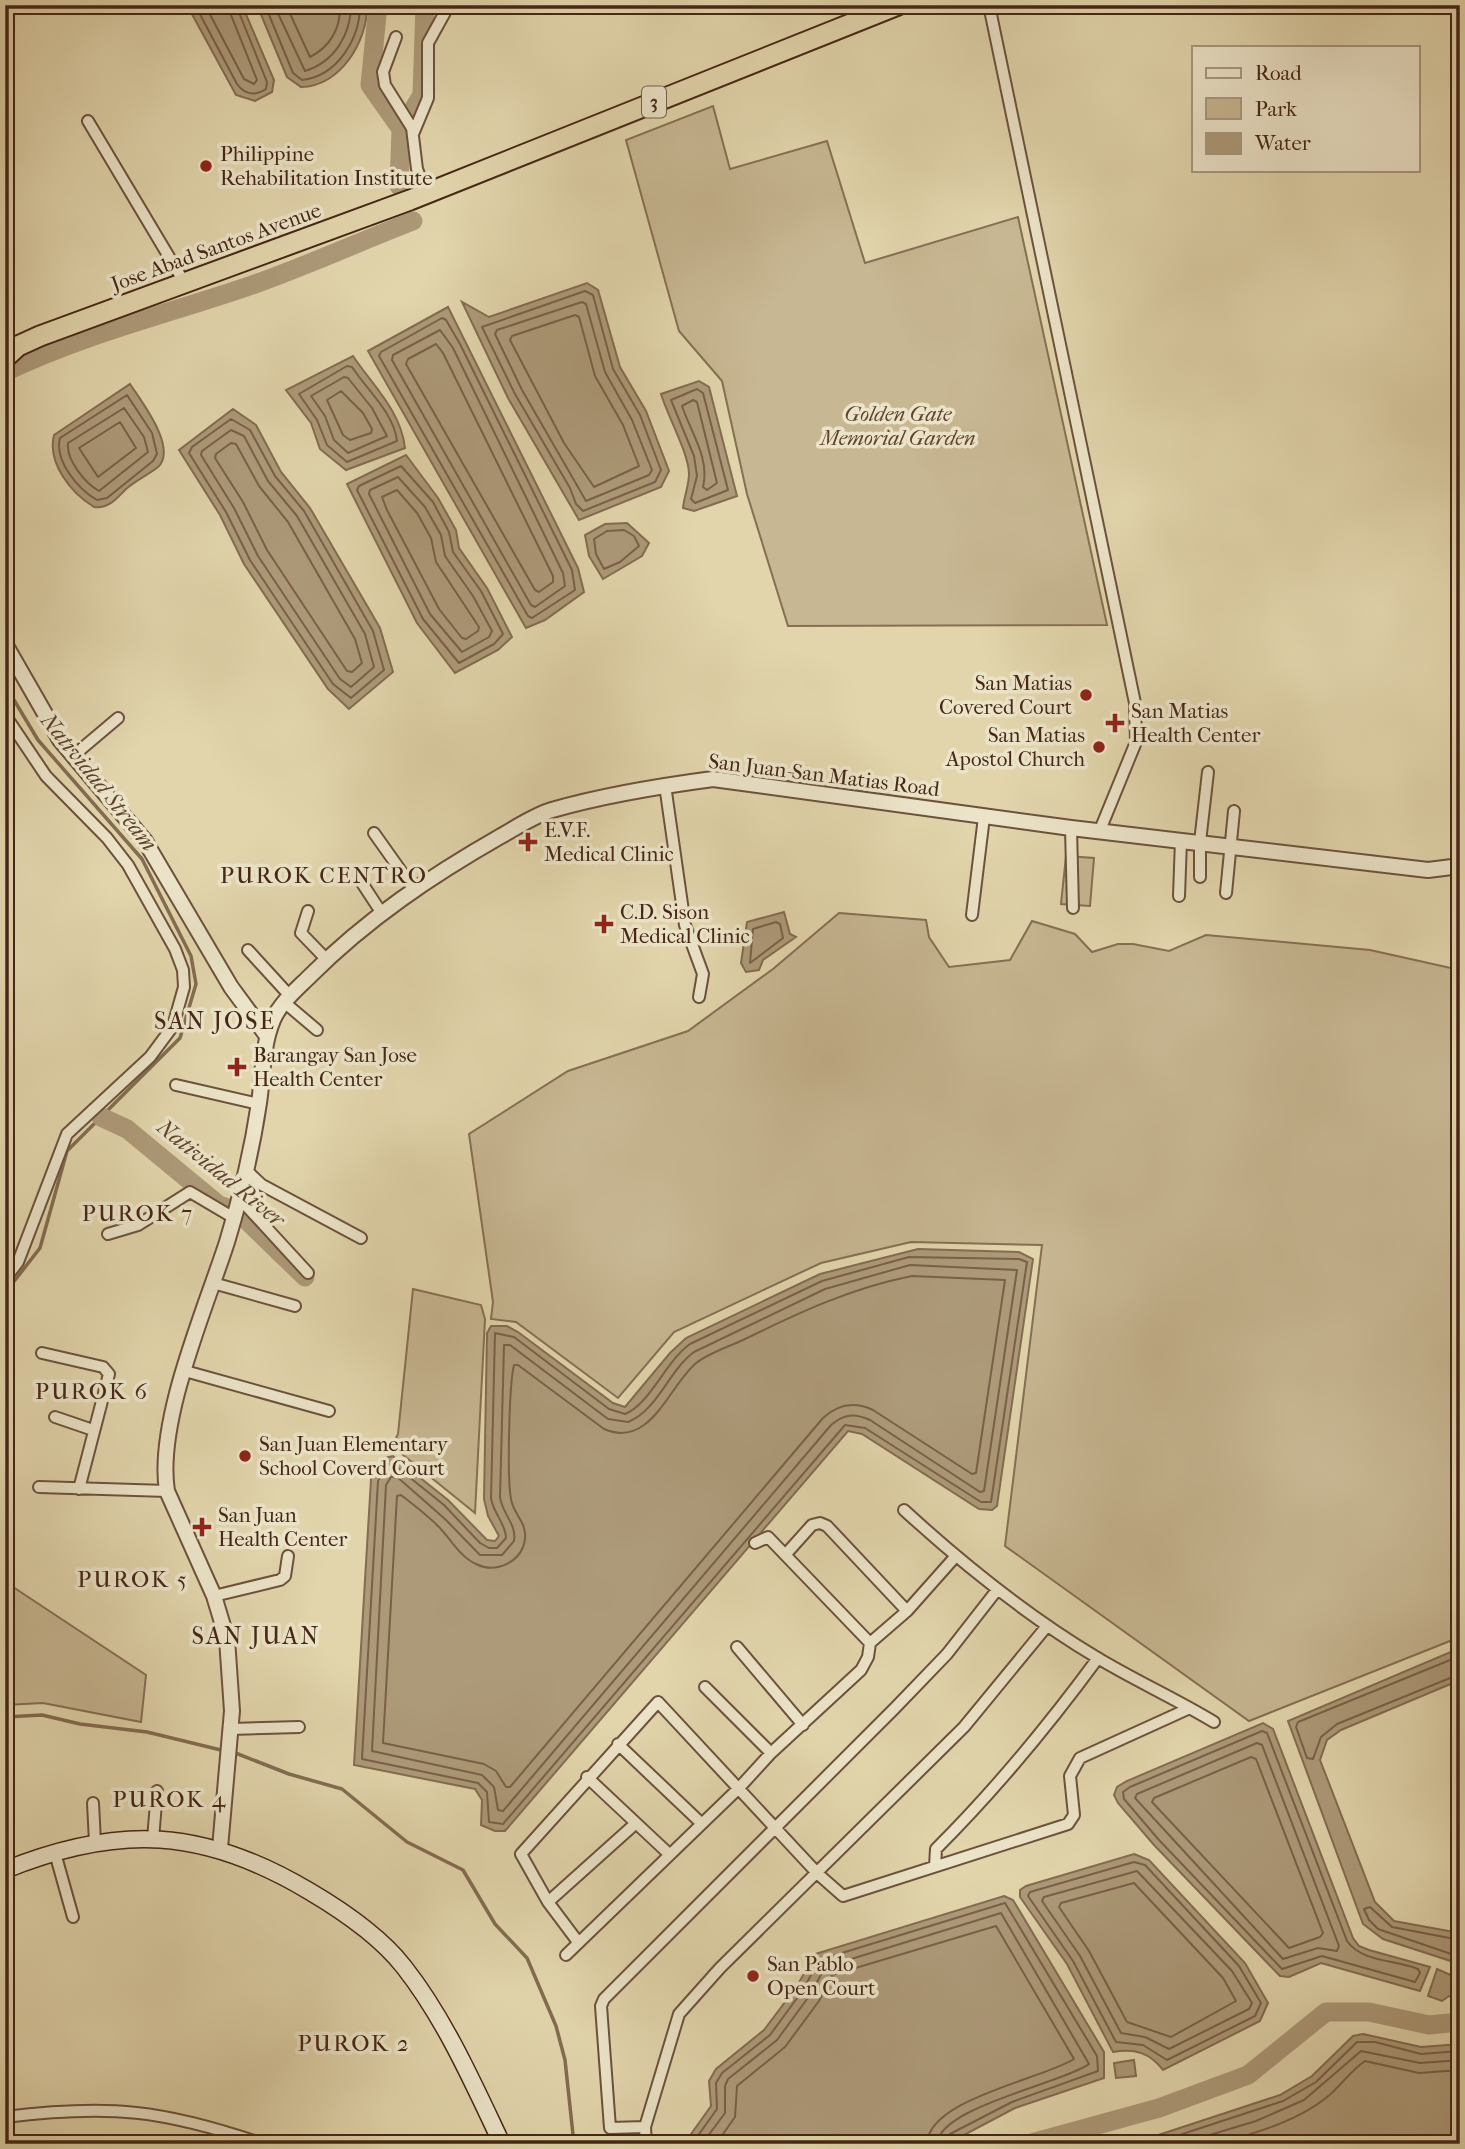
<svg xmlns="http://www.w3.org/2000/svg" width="1465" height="2149" viewBox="0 0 1465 2149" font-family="'IM FELL French Canon',serif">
<rect width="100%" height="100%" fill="#e2d5ac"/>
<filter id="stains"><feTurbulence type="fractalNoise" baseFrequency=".00286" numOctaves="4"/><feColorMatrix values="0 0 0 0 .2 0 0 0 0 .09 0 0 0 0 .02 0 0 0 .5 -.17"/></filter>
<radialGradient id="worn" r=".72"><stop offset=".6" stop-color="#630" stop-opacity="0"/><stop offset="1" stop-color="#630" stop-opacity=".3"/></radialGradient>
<path fill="#c7b792" stroke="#866f54" stroke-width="2" d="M 713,106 L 730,169 L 827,141 L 865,263 L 1018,217 L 1107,625 L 788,626 L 747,494 L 722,381 L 679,331 L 626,140 Z
M 1066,856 L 1094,858 L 1090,906 L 1061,904 Z
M 839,913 L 926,920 L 929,937 L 949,967 L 1010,960 L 1032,921 L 1075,934 L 1092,952 L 1118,944 L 1133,944 L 1169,951 L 1206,935 L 1370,950 L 1460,970 L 1460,1637 L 1249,1721 L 1005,1546 L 1042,1245 L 911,1242 L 821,1263 L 674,1332 L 618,1398 L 516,1322 L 491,1319 L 493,1302 L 469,1134 L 568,1071 L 688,1031 L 773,969 Z
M 413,1289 L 481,1305 L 485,1319 L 475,1513 L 392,1446 L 398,1434 Z
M 5,1573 L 7,1583 L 146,1675 L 141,1722 L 43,1703 L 5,1705 Z"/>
<path fill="#ad9a79" stroke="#836c51" stroke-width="2" d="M 187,5 L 242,5 L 274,80 L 272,92 L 255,101 L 236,95 Z
M 257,5 L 367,5 C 368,41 340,87 301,87 L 287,77 Z
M 587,283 L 598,290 L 620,367 L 646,411 L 669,471 L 661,487 L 579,520 L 508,398 L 462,302 L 489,317 Z
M 448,307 L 578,568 L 584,592 L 545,620 L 526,628 L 368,351 Z
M 353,356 C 373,386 401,411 405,448 L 346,470 L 320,449 L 311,423 L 286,390 Z
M 699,381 L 709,387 L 737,496 L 694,511 L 683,508 C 684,497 689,485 689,474 C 689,454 668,417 661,394 Z
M 130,384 C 141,401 178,448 158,467 C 148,475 136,480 126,489 C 117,498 109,509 94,507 C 71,493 47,463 54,435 Z
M 233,409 L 256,425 L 281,472 L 310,508 L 380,628 L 393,672 L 349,709 L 328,689 L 244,564 L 220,515 L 179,450 Z
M 406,455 L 438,498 L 456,530 L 459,548 L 487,588 L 512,637 L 498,650 L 455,673 L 417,623 L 347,484 Z
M 627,523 L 649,543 L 642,556 L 603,579 L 589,556 L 585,535 L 605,524 Z
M 784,912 L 790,934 L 796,937 L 763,960 L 759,970 L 746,972 L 741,963 L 747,922 Z
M 918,1249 L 1019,1252 L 1033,1259 L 997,1506 L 992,1510 L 979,1509 L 862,1434 L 848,1431 L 505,1831 L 495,1831 L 481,1825 L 482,1800 L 475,1789 L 354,1765 L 371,1479 L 385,1458 L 393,1456 L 448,1500 L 487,1540 L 495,1541 L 499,1536 L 488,1516 L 484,1499 L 487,1333 L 491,1326 L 507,1326 L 518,1332 L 613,1403 L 625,1407 L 670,1353 L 686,1338 L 820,1274 Z
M 1460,1648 L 1460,1680 L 1341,1730 L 1327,1740 L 1320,1760 L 1375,1902 L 1394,1921 L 1460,1933 L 1460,1964 L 1383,1939 L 1363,1924 L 1288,1721 Z
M 1263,1723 L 1273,1729 L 1353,1938 L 1359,1946 L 1369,1950 L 1430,1967 L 1420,1991 L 1321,1963 L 1289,1977 L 1280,1976 L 1154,1845 L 1118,1803 L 1114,1795 L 1117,1787 L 1127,1781 Z
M 1134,1854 L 1149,1860 L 1245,1963 L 1268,2003 L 1260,2021 L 1163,2070 C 1150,2053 1135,2048 1113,2052 L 1067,1964 L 1020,1897 L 1020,1890 L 1026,1886 Z
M 1004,1896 L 1013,1900 L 1104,2052 L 1104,2078 L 1015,2108 L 947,2144 L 684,2144 L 711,2106 L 709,2081 L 716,2069 L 764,2030 L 797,1986 L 815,1954 Z
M 1437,1969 L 1453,1976 L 1457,1983 L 1453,1997 L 1449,1996 L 1442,2001 L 1428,1996 Z
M 1363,2034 L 1421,2047 L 1460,2044 L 1460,2144 L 1131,2144 L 1280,2095 L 1312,2076 L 1353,2036 Z
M 1134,2060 L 1136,2076 L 1116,2078 L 1114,2063 Z"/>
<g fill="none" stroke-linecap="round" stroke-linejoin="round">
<path stroke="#796048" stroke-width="2" d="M 195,5 L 237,84 C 245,95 255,96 266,89 L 267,82 L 236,5
M 205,5 L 244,79 L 254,84 L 257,80 L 227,5
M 265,5 L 293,73 L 302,80 C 338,76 360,38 360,5
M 274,5 L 305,71 C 334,62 351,35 351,5
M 286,5 L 310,57 C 330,47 341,28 340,5
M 585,291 L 593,295 L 613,369 L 640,415 L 661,470 L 655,482 L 583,511 L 576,504 L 570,488 L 515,394 L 482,327 Z
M 582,302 L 586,304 L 605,372 L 632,420 L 652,470 L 649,475 L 586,501 L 522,390 L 495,334 L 497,330 Z
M 575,315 L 579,317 L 595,376 L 623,425 L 639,466 L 594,487 L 564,443 L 510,340 L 512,336 Z
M 442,318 L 446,320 L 460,344 L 572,570 L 575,590 L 532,618 L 528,616 L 379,356 L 381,352 Z
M 440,330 L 453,348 L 563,573 L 565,586 L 535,607 L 531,605 L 392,360 L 393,355 Z
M 436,344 L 443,353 L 553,576 L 553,582 L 539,592 L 535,590 L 406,364 L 408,359 Z
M 347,366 L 352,367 C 367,390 394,413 397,441 L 347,462 L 327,445 L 317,420 L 299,394 Z
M 344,377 L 348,378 L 372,408 L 387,436 L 348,453 L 334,440 L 325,416 L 311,396 Z
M 697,389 L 703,393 L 728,490 L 695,503 L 691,499 L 697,476 L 694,456 L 671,400 Z
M 341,391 L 363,413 L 372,429 L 371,433 L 350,440 L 343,435 L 327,400 Z
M 127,395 L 152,433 L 157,454 L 153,461 L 107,498 L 97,500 C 78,489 54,461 60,438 Z
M 693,400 L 697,402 L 717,483 L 707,490 L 703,487 C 710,458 691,433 682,406 Z
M 124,408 L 144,437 L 148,452 L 99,491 C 85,483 66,460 68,443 Z
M 231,419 L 250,430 L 275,476 L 304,511 L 373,631 L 384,670 L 351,698 L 333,684 L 250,560 L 226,512 L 189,453 L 192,447 Z
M 120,422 L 136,448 L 98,477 L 79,448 Z
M 231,430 L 244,436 L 268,481 L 297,516 L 365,634 L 374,667 L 351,687 L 340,679 L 258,556 L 234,508 L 201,455 L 202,451 Z
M 231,443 L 236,444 L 259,486 L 288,522 L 355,639 L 362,663 L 352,672 L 347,671 L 267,550 L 243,502 L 215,458 L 216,454 Z
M 401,466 L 433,502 L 449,532 L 453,552 L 481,591 L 503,634 L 494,644 L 459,663 L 423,619 L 357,490 L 359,486 Z
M 398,477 L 425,507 L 441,535 L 445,556 L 473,596 L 492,631 L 489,637 L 462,652 L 430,614 L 369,494 L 370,490 Z
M 397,490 L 417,513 L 431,538 L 436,562 L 479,627 L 478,631 L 466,639 L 462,638 L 439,609 L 387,510 L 382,497 Z
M 624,530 L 634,536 L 639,546 L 620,562 L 604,569 L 596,554 L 594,539 L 607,531 Z
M 776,922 L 780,924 L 783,938 L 750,963 L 753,929 Z
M 909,1257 L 1019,1259 L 1027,1262 L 991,1502 L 981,1502 L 865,1428 L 845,1425 L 503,1824 L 489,1822 L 487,1792 L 478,1783 L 362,1759 L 378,1481 L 389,1465 L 393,1464 L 444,1505 L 480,1543 L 489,1548 L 497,1548 L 506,1538 C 506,1524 493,1513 491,1498 L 495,1333 L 514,1337 L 609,1409 L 625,1414 C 650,1404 666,1361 690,1344 L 822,1281 Z
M 910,1265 L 1017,1270 L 984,1491 L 980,1492 L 870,1420 C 854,1413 844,1414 831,1425 L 503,1811 L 498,1810 L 494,1787 L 482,1775 L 372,1751 L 386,1485 L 391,1477 L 396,1476 L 445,1519 L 480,1555 L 502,1555 L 514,1541 C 517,1524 502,1514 500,1497 L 504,1345 L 510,1345 L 608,1419 L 628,1422 C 658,1410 669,1370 694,1352 L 825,1289 Z
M 912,1276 L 1005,1280 L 976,1473 L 972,1474 L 873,1410 C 854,1401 838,1404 823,1418 L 510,1787 L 506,1787 L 496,1771 L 484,1764 L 383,1743 L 397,1496 L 401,1495 C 414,1505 427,1515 438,1526 C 450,1538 460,1557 476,1564 C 496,1574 522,1562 525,1539 C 527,1522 513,1514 511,1499 C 507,1478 509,1385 514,1365 L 518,1365 L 604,1429 C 650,1449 668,1388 695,1364 C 708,1353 728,1347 743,1340 C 798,1313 851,1288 912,1276 Z
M 1460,1656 L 1298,1722 L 1296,1727 L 1307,1758 L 1313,1759 L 1321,1737 L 1337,1724 L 1460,1674
M 1262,1731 L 1267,1733 L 1347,1941 C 1363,1963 1394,1959 1418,1969 L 1420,1973 L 1415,1982 L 1322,1956 L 1282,1969 L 1159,1840 L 1124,1799 L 1123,1792 L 1130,1787 Z
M 1257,1743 L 1262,1745 L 1339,1946 L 1337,1951 L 1318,1948 L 1283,1959 L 1135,1798 L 1137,1794 Z
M 1251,1757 L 1256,1759 L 1323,1933 L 1320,1937 L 1289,1948 L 1152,1802 L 1154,1798 Z
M 1134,1862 L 1145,1865 L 1239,1966 L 1261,2003 L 1255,2016 L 1167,2060 L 1143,2045 L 1116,2042 L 1073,1961 L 1028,1896 L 1030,1892 Z
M 1137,1871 L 1232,1971 L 1252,2003 L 1249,2009 L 1169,2049 L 1145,2037 L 1121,2033 L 1080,1956 L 1042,1901 L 1044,1897 Z
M 1134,1883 L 1223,1978 L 1236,2001 L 1171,2037 L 1127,2022 L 1089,1951 L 1059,1907 L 1061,1903 Z
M 1460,1940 L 1392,1927 L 1370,1907 L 1364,1909 L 1369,1920 L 1378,1929 L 1460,1957
M 692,2144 L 717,2109 L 716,2083 L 722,2073 L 770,2035 L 803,1990 L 819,1960 L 1005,1903 L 1097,2056 L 1098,2071 L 1012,2102 L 950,2134 L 946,2144
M 702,2144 L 725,2113 L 725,2086 L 728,2079 L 777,2040 L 810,1995 L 825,1967 L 1001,1913 L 1089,2064 C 1063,2083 939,2107 937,2144
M 716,2144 L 735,2117 L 737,2086 L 785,2047 L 819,2001 L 832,1975 L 996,1926 L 1074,2059 C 1043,2079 928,2099 927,2144
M 1152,2144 L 1283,2101 L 1316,2082 L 1357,2042 L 1375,2042 L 1421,2054 L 1460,2051
M 1180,2144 L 1256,2121 L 1304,2100 L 1361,2051 L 1420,2063 L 1460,2060
M 1217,2144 C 1254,2133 1294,2123 1326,2098 C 1340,2087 1350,2071 1365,2061 L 1419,2073 L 1460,2070"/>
<path stroke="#836c51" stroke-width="3.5" d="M 5,685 L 38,740 L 142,859 L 191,956 L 196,984 L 180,1038 L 67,1151 L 40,1248 L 5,1293
M 5,1717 L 42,1715 L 80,1724 L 147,1732 L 225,1751
M 233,1752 L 289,1774 L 342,1789 L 407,1842 L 463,1870 L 495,1924 L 527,1958 L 556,2026 L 565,2060 L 574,2144"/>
<path stroke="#ad9a79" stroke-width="19" d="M 378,5 L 370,85 L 401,129
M 399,186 L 401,129 L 422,95 L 425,5
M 5,372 C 86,333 172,313 255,284 C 309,265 361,241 413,221
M 101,1117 L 127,1129 L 219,1205 L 237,1211 L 305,1277
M 1028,2144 L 1159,2108 L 1248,2075 L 1326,2012 L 1369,2012 L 1429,2025 L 1460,2022"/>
<g stroke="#6c523c" stroke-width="14">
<path id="minor" d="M 989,5 L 1135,703 L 1136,742 L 1100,830
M 396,37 L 383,72 L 385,85 L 412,128 L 417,169 L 426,193
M 88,121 L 184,282
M 413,134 L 428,98 L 428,43 L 449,5
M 5,715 L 46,776 L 107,838 L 128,865 L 175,949 L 183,970 L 184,987 L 173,1026 L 150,1057 L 67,1134 L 18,1262 L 5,1279
M 73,756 L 118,718
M 665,785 L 685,925 L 703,974 L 699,997
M 1071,828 L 1073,908
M 374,833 L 413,888
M 1200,877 L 1200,842 L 1208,772
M 360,880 L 381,912
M 1226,893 L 1234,811
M 1179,896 L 1181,840
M 308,911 L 301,933 L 327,960
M 972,915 L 984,817
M 248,950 L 290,996
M 284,1002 L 317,1030
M 176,1085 L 259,1104
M 246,1170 L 262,1185 L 361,1238
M 240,1199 L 308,1273
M 108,1234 L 138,1225 L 190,1192 L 234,1218
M 213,1283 L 295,1306
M 42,1353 L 103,1367 L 109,1374 L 79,1489
M 185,1371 L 329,1411
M 55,1417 L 93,1430
M 39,1487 L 167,1491
M 904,1510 C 964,1565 1026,1615 1096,1657 C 1134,1680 1176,1699 1214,1722
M 755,1543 L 768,1537 L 870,1643
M 786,1554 L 812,1525 L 820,1523 L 827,1526 L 907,1611
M 214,1596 L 280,1580 L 285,1576 L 288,1556
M 737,1647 L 803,1725
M 705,1687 L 771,1753
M 231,1729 L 299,1727
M 618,1744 L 701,1823
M 587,1777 L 669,1854
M 93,1803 L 95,1842
M 635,1824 L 548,1902 L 521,1854 L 658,1702 L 818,1874 L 843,1896 L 1068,1824 L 1074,1815 L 1070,1776 L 1080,1758 L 1190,1708
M 153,1839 L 157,1791
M 55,1853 L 73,1917
M 935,1866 L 936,1849 C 996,1789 1048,1726 1098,1658
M 548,1902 L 578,1942
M 566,1955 L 739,1788 L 771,1753 L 861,1670 L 868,1657 L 870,1643 L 907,1611 L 955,1557
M 5,2117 C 110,2104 164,2110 263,2144
M 645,2127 L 610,2128 L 601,2006 L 604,1999 L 895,1708 L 947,1654 L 997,1590
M 646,2144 L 645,2127 L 679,2014 L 720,1968 L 964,1727 L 1047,1626"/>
</g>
<g stroke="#6c523c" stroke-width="18">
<path id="tertiary" d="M 5,644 L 60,740 L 145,841 L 231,987 L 267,1036
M 220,1848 L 232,1711 L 227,1639 L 214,1596 L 167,1491 C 156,1422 205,1310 227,1242 C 241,1196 252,1150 259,1103 C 263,1076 262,1046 273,1020 C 280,1003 297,989 310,976 C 367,919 431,876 501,836 C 517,827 535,815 552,810 C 604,795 660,786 713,779 L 1071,828 L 1428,870 L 1460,866"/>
</g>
<g stroke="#452716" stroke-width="19">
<path id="secondary" d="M 5,1870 C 119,1824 203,1828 309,1891 C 343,1911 380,1936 404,1967 C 445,2019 474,2085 502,2144"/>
</g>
<g stroke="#452716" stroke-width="23">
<path id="trunk" d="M 5,358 L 18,346 L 40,336 L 410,200 L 898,5"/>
</g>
<use href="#minor" stroke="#ece4c9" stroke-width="10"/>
<use href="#tertiary" stroke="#ece4c9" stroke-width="14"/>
<use href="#secondary" stroke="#ece4c9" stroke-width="16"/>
<use href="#trunk" stroke="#e2d5ac" stroke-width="19"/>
</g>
<g fill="#8f2418" stroke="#ece4c9" stroke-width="2.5">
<circle cx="206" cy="166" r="7"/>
<circle cx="1086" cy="695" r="7"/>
<path d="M1111.5 712.5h7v7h7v7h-7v7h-7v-7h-7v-7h7z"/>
<circle cx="1099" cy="747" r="7"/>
<path d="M524.5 831.5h7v7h7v7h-7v7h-7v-7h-7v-7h7z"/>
<path d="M600.5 913.5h7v7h7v7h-7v7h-7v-7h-7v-7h7z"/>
<path d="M233.5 1056.5h7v7h7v7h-7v7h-7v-7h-7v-7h7z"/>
<circle cx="245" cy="1456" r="7"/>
<path d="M198.5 1516.5h7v7h7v7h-7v7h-7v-7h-7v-7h7z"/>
<circle cx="753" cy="1976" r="7"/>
</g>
<g text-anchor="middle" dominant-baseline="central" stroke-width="7" stroke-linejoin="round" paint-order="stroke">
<rect fill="#ece4c9" stroke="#77604c" stroke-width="2" x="642" y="86.5" width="24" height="31" rx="5"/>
<g font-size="19" font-weight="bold" fill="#452716">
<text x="654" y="102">3</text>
</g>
<g font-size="21" fill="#452716" stroke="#ece4c9" text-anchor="start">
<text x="220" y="154">Philippine<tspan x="220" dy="24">Rehabilitation Institute</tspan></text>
<text x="1072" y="683" text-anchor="end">San Matias<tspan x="1072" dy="24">Covered Court</tspan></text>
<text x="1131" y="711">San Matias<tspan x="1131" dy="24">Health Center</tspan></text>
<text x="1085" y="735" text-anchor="end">San Matias<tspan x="1085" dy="24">Apostol Church</tspan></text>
<text x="544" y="830">E.V.F.<tspan x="544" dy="24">Medical Clinic</tspan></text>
<text x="620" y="912">C.D. Sison<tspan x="620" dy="24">Medical Clinic</tspan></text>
<text x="253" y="1055">Barangay San Jose<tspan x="253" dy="24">Health Center</tspan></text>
<text x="259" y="1444">San Juan Elementary<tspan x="259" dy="24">School Coverd Court</tspan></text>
<text x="218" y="1515">San Juan<tspan x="218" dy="24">Health Center</tspan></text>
<text x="767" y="1964">San Pablo<tspan x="767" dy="24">Open Court</tspan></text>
</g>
<g font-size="21" fill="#452716" stroke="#ece4c9">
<text transform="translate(216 247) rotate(-20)">Jose Abad Santos Avenue</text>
<text transform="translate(824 775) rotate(7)">San Juan-San Matias Road</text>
</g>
<g font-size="21" font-style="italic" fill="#5f442f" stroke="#ece4c9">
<text x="898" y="414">Golden Gate<tspan x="898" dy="24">Memorial Garden</tspan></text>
</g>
<g font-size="23" font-style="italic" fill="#5f442f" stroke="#ece4c9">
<text transform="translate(99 782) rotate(51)">Natividad Stream</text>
<text transform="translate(221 1173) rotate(39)">Natividad River</text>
</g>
<g font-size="23" letter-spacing="2" fill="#452716" stroke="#ece4c9">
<text x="324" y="875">PUROK CENTRO</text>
<text x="138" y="1213">PUROK 7</text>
<text x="92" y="1391">PUROK 6</text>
<text x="133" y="1579">PUROK 5</text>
<text x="170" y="1799">PUROK 4</text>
<text x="354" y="2043">PUROK 2</text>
</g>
<g font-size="24" letter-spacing="2" fill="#452716" stroke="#ece4c9">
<text x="215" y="1021">SAN JOSE</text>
<text x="256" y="1636">SAN JUAN</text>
</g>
</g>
<rect width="1465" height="2149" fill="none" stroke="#e2d5ac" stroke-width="28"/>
<rect x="7" y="7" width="1451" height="2135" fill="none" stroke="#452716" stroke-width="3.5"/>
<rect x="14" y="14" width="1437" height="2121" fill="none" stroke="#452716" stroke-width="2"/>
<rect x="1192" y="46" width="228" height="126" fill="#ece4c9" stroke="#a99881" stroke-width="2"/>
<rect x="1206" y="68" width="35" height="10" fill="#ece4c9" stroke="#a99881" stroke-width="2"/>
<text x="1255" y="80" font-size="21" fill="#452716">Road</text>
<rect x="1206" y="98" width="35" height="21" fill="#c7b792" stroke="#a99881" stroke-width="2"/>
<text x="1255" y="116" font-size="21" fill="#452716">Park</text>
<rect x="1206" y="133" width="35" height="21" fill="#ad9a79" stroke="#a99881" stroke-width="2"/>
<text x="1255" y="150" font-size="21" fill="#452716">Water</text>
<rect width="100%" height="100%" filter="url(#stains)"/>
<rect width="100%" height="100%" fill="url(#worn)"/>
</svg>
